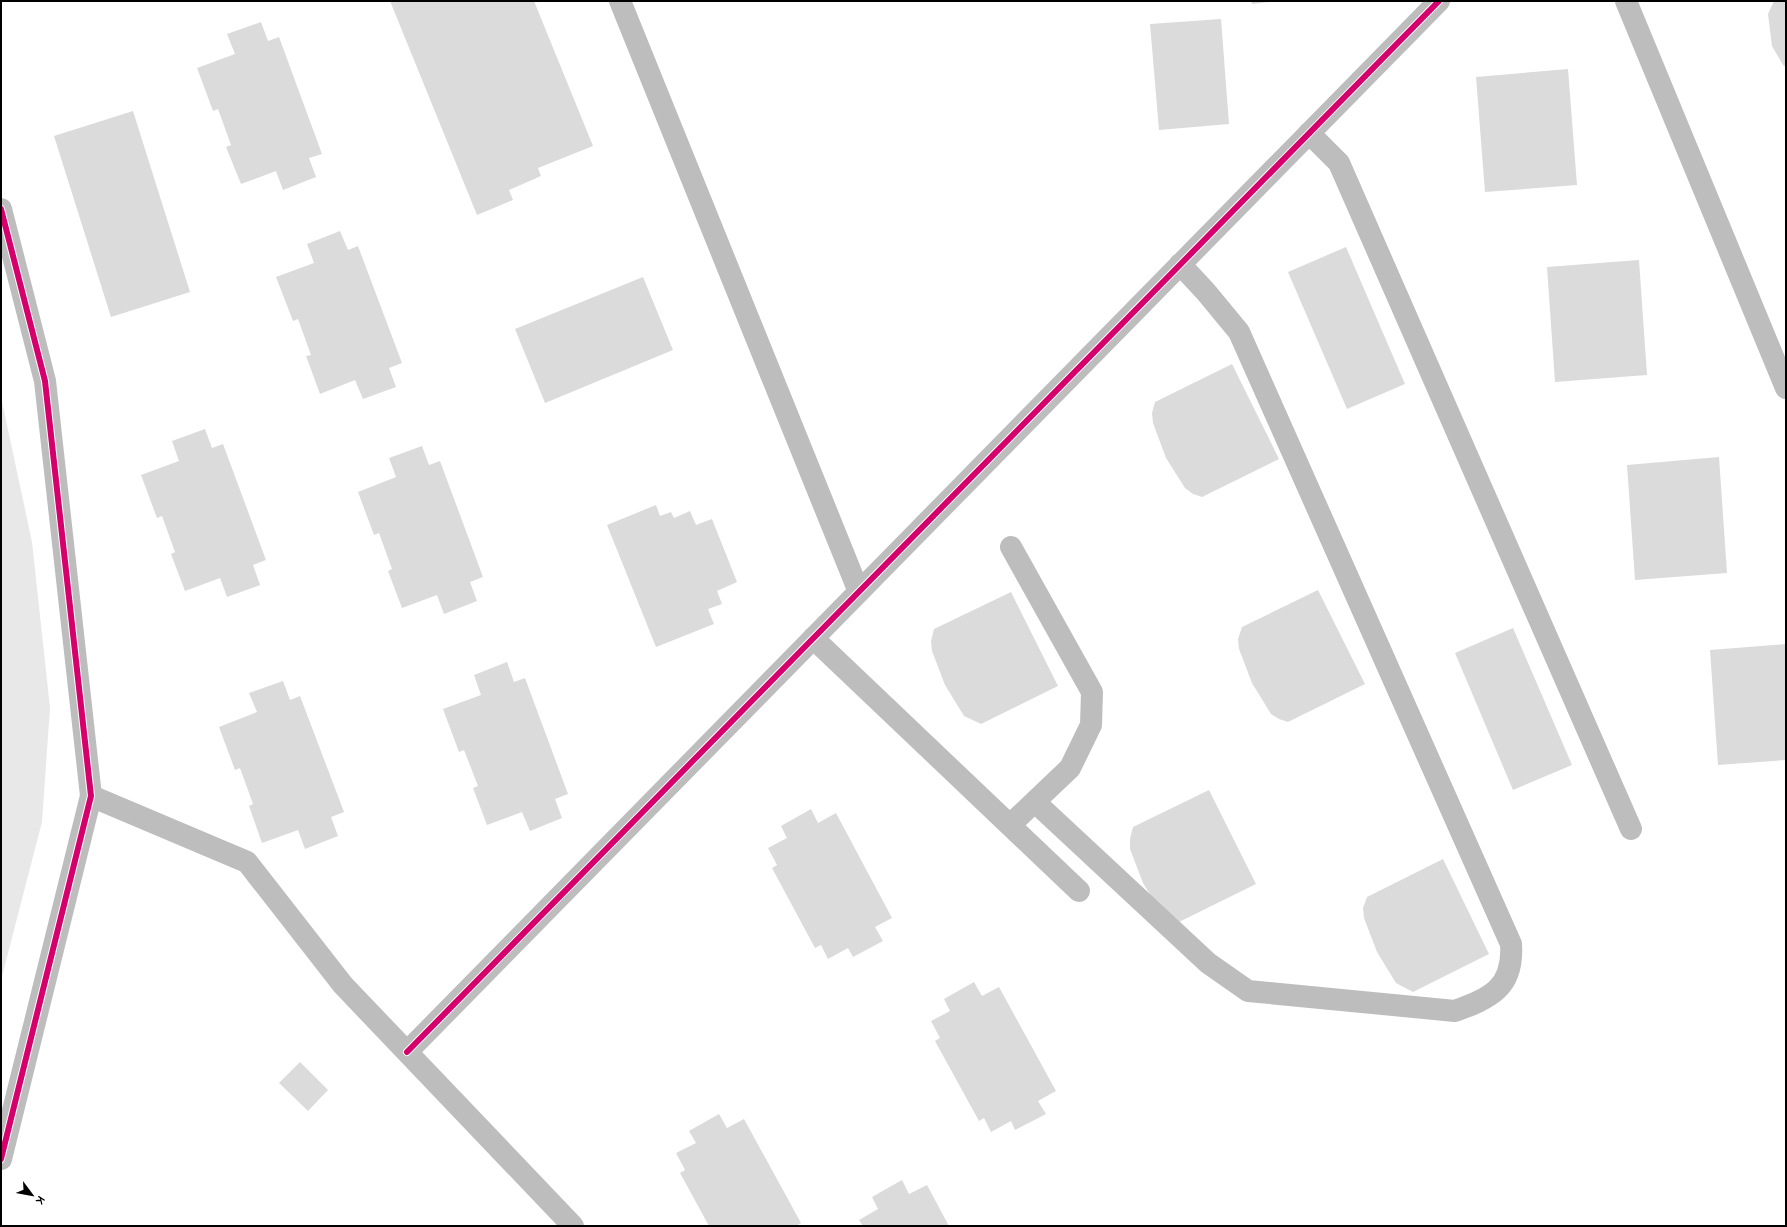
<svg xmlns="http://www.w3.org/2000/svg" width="1787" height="1227" viewBox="0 0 1787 1227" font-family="Quicksand,sans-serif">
<rect width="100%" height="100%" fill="#fff"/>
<path fill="#e8e8e8" d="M 1,397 L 32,542 L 50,708 L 42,822 L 1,980 Z"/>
<path fill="#dbdbdb" d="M 390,1 L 534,1 L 593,146 L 538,168 L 541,176 L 509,190 L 513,200 L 477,215 Z
M 1251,1 L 1269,1 L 1269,2 L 1252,4 Z
M 1774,1 L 1786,1 L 1786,67 L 1783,65 L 1772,46 L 1768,14 Z
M 1221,19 L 1229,124 L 1159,130 L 1150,24 Z
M 261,22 L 268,41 L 279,37 L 322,154 L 309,158 L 316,177 L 283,190 L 276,171 L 241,184 L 226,147 L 231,145 L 218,109 L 213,111 L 197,68 L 235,54 L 227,34 Z
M 1568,69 L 1577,185 L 1485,192 L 1476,77 Z
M 133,111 L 190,292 L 111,317 L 54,136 Z
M 340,231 L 348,250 L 358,246 L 402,363 L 389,368 L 396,387 L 363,399 L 355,380 L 320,394 L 306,356 L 311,355 L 298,319 L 293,321 L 276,277 L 314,263 L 307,244 Z
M 1346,247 L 1405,384 L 1347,409 L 1288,272 Z
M 1639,260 L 1647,375 L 1555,382 L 1547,267 Z
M 643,277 L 673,350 L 545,403 L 515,329 Z
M 1232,364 L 1279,459 L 1202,497 L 1193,494 L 1185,488 L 1166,458 L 1153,423 L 1152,413 L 1155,402 Z
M 205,429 L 212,448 L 223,444 L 266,560 L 253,565 L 260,585 L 227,597 L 220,578 L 185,591 L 171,554 L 175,552 L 162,516 L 157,518 L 141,475 L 179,461 L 172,441 Z
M 422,446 L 429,465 L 440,461 L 483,577 L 470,582 L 477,601 L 444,614 L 437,595 L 402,608 L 388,571 L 392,569 L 379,533 L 374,535 L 358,492 L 396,477 L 389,458 Z
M 1719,457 L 1727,573 L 1635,580 L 1627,465 Z
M 656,505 L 660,516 L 671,512 L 674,518 L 690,511 L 696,525 L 712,519 L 737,582 L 717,591 L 722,604 L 708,609 L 714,624 L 656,647 L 607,525 Z
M 1318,590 L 1365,684 L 1288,722 L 1279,719 L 1271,714 L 1252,683 L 1239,649 L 1238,639 L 1242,627 Z
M 1011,592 L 1058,686 L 981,724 L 964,716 L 945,685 L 932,651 L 931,641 L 934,629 Z
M 1513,628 L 1572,765 L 1513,790 L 1455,653 Z
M 1786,644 L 1786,760 L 1718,765 L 1710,650 Z
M 507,662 L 514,682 L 525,678 L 568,794 L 555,799 L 562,818 L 530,831 L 522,812 L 487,825 L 473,788 L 478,786 L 464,750 L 459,752 L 443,709 L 481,695 L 474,675 Z
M 283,681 L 290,700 L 300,696 L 344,812 L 331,817 L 338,836 L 305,849 L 298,830 L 262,843 L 249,806 L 253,804 L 240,768 L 235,770 L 219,727 L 257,712 L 249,693 Z
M 1209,790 L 1256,884 L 1179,922 L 1162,914 L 1143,883 L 1130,849 L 1130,839 L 1133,827 Z
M 811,809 L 818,823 L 836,813 L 892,918 L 875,927 L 883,941 L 853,957 L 848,948 L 828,959 L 821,945 L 815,948 L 772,868 L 777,865 L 768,848 L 787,838 L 781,826 Z
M 1443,859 L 1489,954 L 1413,992 L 1396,983 L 1377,952 L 1364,918 L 1363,908 L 1367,897 Z
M 974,982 L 982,996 L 999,987 L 1056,1091 L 1038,1101 L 1046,1114 L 1015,1130 L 1011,1121 L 991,1132 L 984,1118 L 979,1121 L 935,1041 L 940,1038 L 931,1021 L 950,1011 L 944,999 Z
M 300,1062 L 328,1090 L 308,1111 L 279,1083 Z
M 719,1114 L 727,1128 L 744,1119 L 801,1223 L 796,1226 L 709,1226 L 680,1173 L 685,1170 L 676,1153 L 696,1143 L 689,1131 Z
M 902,1180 L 909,1194 L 927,1185 L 949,1226 L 863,1226 L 859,1220 L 878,1209 L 872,1197 Z"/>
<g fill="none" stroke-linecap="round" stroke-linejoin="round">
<path stroke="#bdbdbd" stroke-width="22" d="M 620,1 L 859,592
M 1626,1 L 1786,388
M 1309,133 L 1339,163 L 1631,829
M 1,209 L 45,381 L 91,796 L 1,1159
M 813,638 L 1079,891
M 91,796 L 247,862 L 343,985 L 573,1226
M 1035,802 L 1208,963 L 1248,991 L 1455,1011 C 1490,998 1514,988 1511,944 L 1239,332 L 1206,292 L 1180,264
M 1010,825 L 1070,768 L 1091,725 L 1092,692 L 1011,547
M 407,1052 L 1439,1"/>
<g stroke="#fff" stroke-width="8">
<path id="cycleway" d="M 1,209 L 45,381 L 91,796 L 1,1159
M 407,1052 L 1439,1"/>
</g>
<use href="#cycleway" stroke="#d6006c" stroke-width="6"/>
</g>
<rect width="1787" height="1227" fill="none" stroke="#000000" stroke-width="4"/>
<g transform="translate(32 1195) rotate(122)" stroke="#ffffff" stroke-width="3" paint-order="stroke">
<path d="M0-3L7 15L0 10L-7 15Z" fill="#000000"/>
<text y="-6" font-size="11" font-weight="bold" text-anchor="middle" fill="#000000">K</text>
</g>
</svg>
